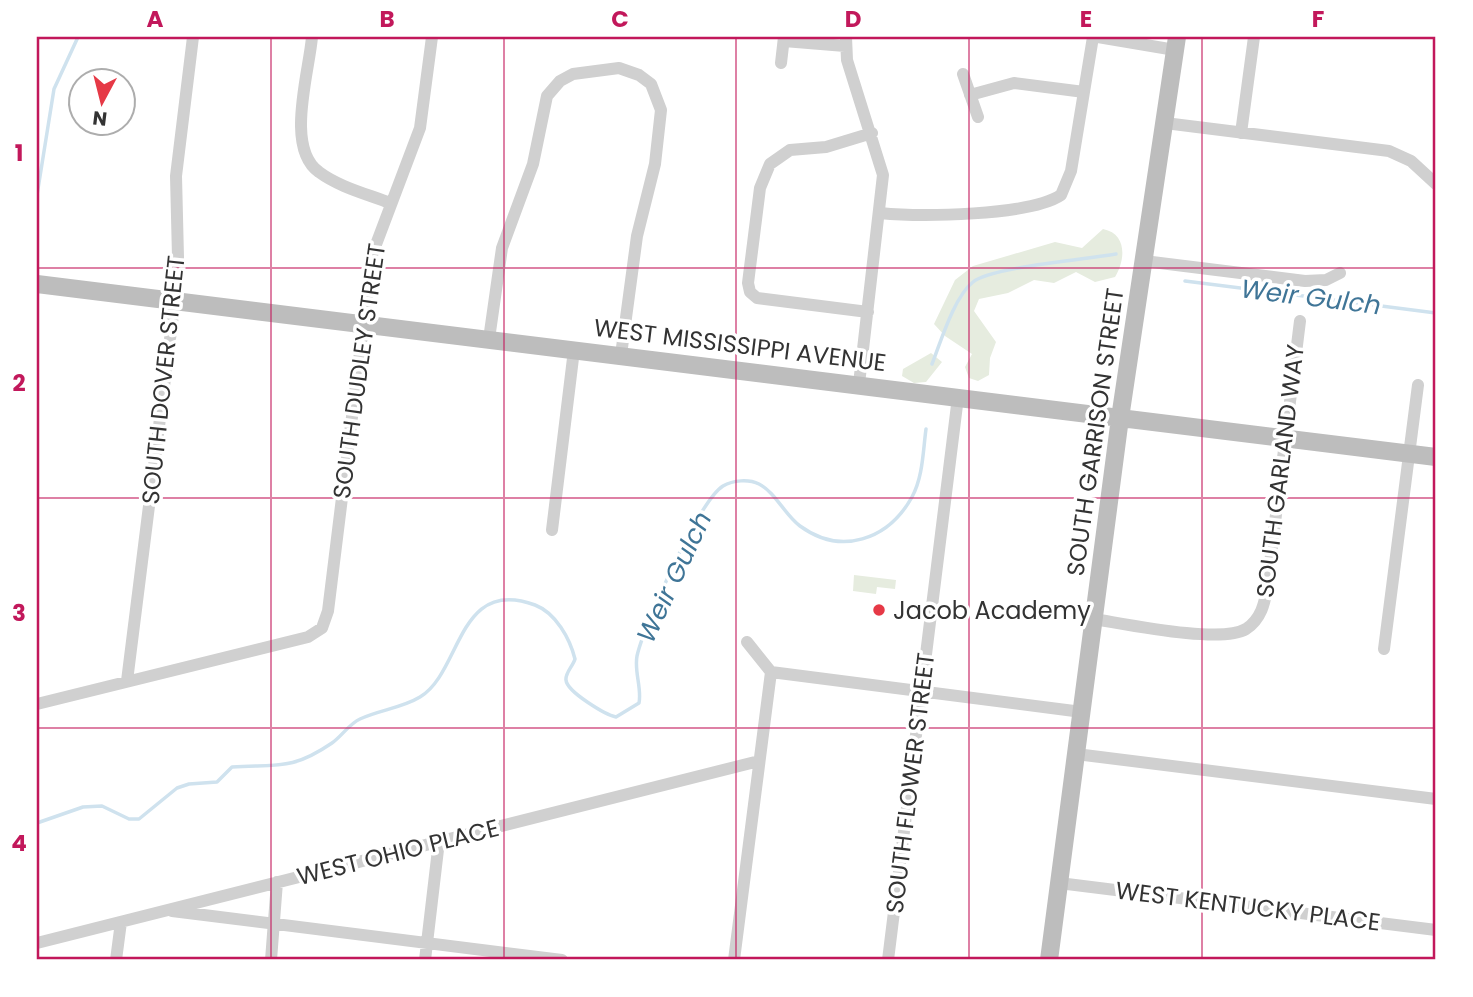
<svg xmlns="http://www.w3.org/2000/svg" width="1473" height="997" viewBox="0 0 1473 997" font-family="Poppins,sans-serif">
<rect width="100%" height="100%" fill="#fff"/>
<path fill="#e6ecdf" d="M 1103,229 C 1128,234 1125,261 1115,277 L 1095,282 L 1076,272 L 1054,283 L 1034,280 L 1008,293 L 979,299 L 974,311 L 996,342 L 990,358 L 989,375 L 978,381 L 969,378 L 965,367 L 972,354 L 945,336 L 934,324 L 955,280 L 973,266 L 1055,242 L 1082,248 Z
M 931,353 L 942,362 L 926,382 L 914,383 L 902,376 L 903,369 Z
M 854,575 L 896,580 L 895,589 L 877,587 L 876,594 L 853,591 Z"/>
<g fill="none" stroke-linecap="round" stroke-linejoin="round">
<path stroke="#cfe2ee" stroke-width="3.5" d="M 37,195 L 54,89 L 78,37
M 1185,281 L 1436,313
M 932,364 C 941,341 954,297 973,282 C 991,267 1088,259 1116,254
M 37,823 L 83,807 L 102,806 L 129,819 L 139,819 L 177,788 L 189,784 L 217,782 L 232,767 C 277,764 291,771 332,743 C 342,736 349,724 360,719 C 379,710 402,708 420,697 C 462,672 457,576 535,605 C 556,613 570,639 575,659 C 573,666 565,673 566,680 C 567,692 606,715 616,717 L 639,703 C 642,688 634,672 637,656 C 644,625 699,501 723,486 C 733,480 749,479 759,484 C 775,492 785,515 800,526 C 841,556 888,540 912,497 C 923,477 923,451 926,429"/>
<path stroke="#d0d0d0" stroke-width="12" d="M 312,37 C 309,73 285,148 319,172 C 339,187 367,194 390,203
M 846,37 L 847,60 L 883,175 L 859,384
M 1098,37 L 1175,50
M 784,41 L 845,46
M 781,63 L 784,37
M 963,74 L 978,117
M 970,95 L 1014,83 L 1084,92
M 1165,123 L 1389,151 L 1411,161 L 1436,184
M 1241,133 L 1254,37
M 880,213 C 919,217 1030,216 1061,195 L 1071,171 L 1093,37
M 1144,261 L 1305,281 L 1326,280 L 1340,273
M 868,312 L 757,298 L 750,292 L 748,283 L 760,188 L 770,164 L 790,150 L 826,147 L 872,133
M 489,339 L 502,248 L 533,164 L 547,96 L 560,81 L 573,74 L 619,68 L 639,75 L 651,84 L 661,110 L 655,164 L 637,236 L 621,355
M 552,530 L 574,350
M 1094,619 C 1126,624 1221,644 1246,629 C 1261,619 1265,603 1267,587 L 1300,321
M 1384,649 L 1418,385
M 771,672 L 1082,712
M 127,681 L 175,299 L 178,257 L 176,176 L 193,37
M 37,704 L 308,637 L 322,628 L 328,611 L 372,255 L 420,128 L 432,37
M 1076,754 L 1436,799
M 1059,883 L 1436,930
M 172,911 L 562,960
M 37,943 L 759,761
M 116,960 L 121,922
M 271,960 L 277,882
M 425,960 L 439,841
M 734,960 L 771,672 L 747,642
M 888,960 L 958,397"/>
<path stroke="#bdbdbd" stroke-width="18" d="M 37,284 L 1436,457
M 1049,960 L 1120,418 L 1177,37"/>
</g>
<path fill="none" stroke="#c2185b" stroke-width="2" stroke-opacity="0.55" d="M 271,37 L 271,960M 504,37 L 504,960M 736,37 L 736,960M 969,37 L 969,960M 1202,37 L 1202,960M 37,268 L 1436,268M 37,498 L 1436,498M 37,728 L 1436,728"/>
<circle fill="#e63946" stroke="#fff" stroke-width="2.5" cx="879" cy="610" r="7"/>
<g text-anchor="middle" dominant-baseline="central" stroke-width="7" stroke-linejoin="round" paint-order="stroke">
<g font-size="24" fill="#333" stroke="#fff">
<text transform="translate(740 345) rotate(7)">WEST MISSISSIPPI AVENUE</text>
<text transform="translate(359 371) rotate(-82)">SOUTH DUDLEY STREET</text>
<text transform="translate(163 380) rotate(-84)">SOUTH DOVER STREET</text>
<text transform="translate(1095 432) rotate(-82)">SOUTH GARRISON STREET</text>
<text transform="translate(1280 471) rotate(-83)">SOUTH GARLAND WAY</text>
<text transform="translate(910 783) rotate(-83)">SOUTH FLOWER STREET</text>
<text transform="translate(398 852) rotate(-14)">WEST OHIO PLACE</text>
<text transform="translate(1248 906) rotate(7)">WEST KENTUCKY PLACE</text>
</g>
<g font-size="24" fill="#333" stroke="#fff" text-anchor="start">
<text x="893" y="610">Jacob Academy</text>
</g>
<g font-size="26" font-style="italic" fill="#3f7597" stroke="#fff">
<text transform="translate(1311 297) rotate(7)">Weir Gulch</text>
<text transform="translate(674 577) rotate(-65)">Weir Gulch</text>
</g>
</g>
<rect width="1473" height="997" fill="none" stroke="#ffffff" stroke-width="77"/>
<g transform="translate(102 102) rotate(187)"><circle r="33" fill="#ffffff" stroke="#adadad" stroke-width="2"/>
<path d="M0-5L12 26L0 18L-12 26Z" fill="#e63946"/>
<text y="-10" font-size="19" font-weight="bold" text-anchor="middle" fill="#333333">N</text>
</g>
<rect x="38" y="38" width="1396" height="920" fill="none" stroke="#c2185b" stroke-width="2.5"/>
<g font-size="23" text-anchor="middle" font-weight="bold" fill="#c2185b">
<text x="155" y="27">A</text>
<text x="387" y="27">B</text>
<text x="620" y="27">C</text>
<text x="853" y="27">D</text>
<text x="1086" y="27">E</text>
<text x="1318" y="27">F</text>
<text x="19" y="161">1</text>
<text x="19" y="391">2</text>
<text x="19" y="621">3</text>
<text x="19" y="851">4</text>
</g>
</svg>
